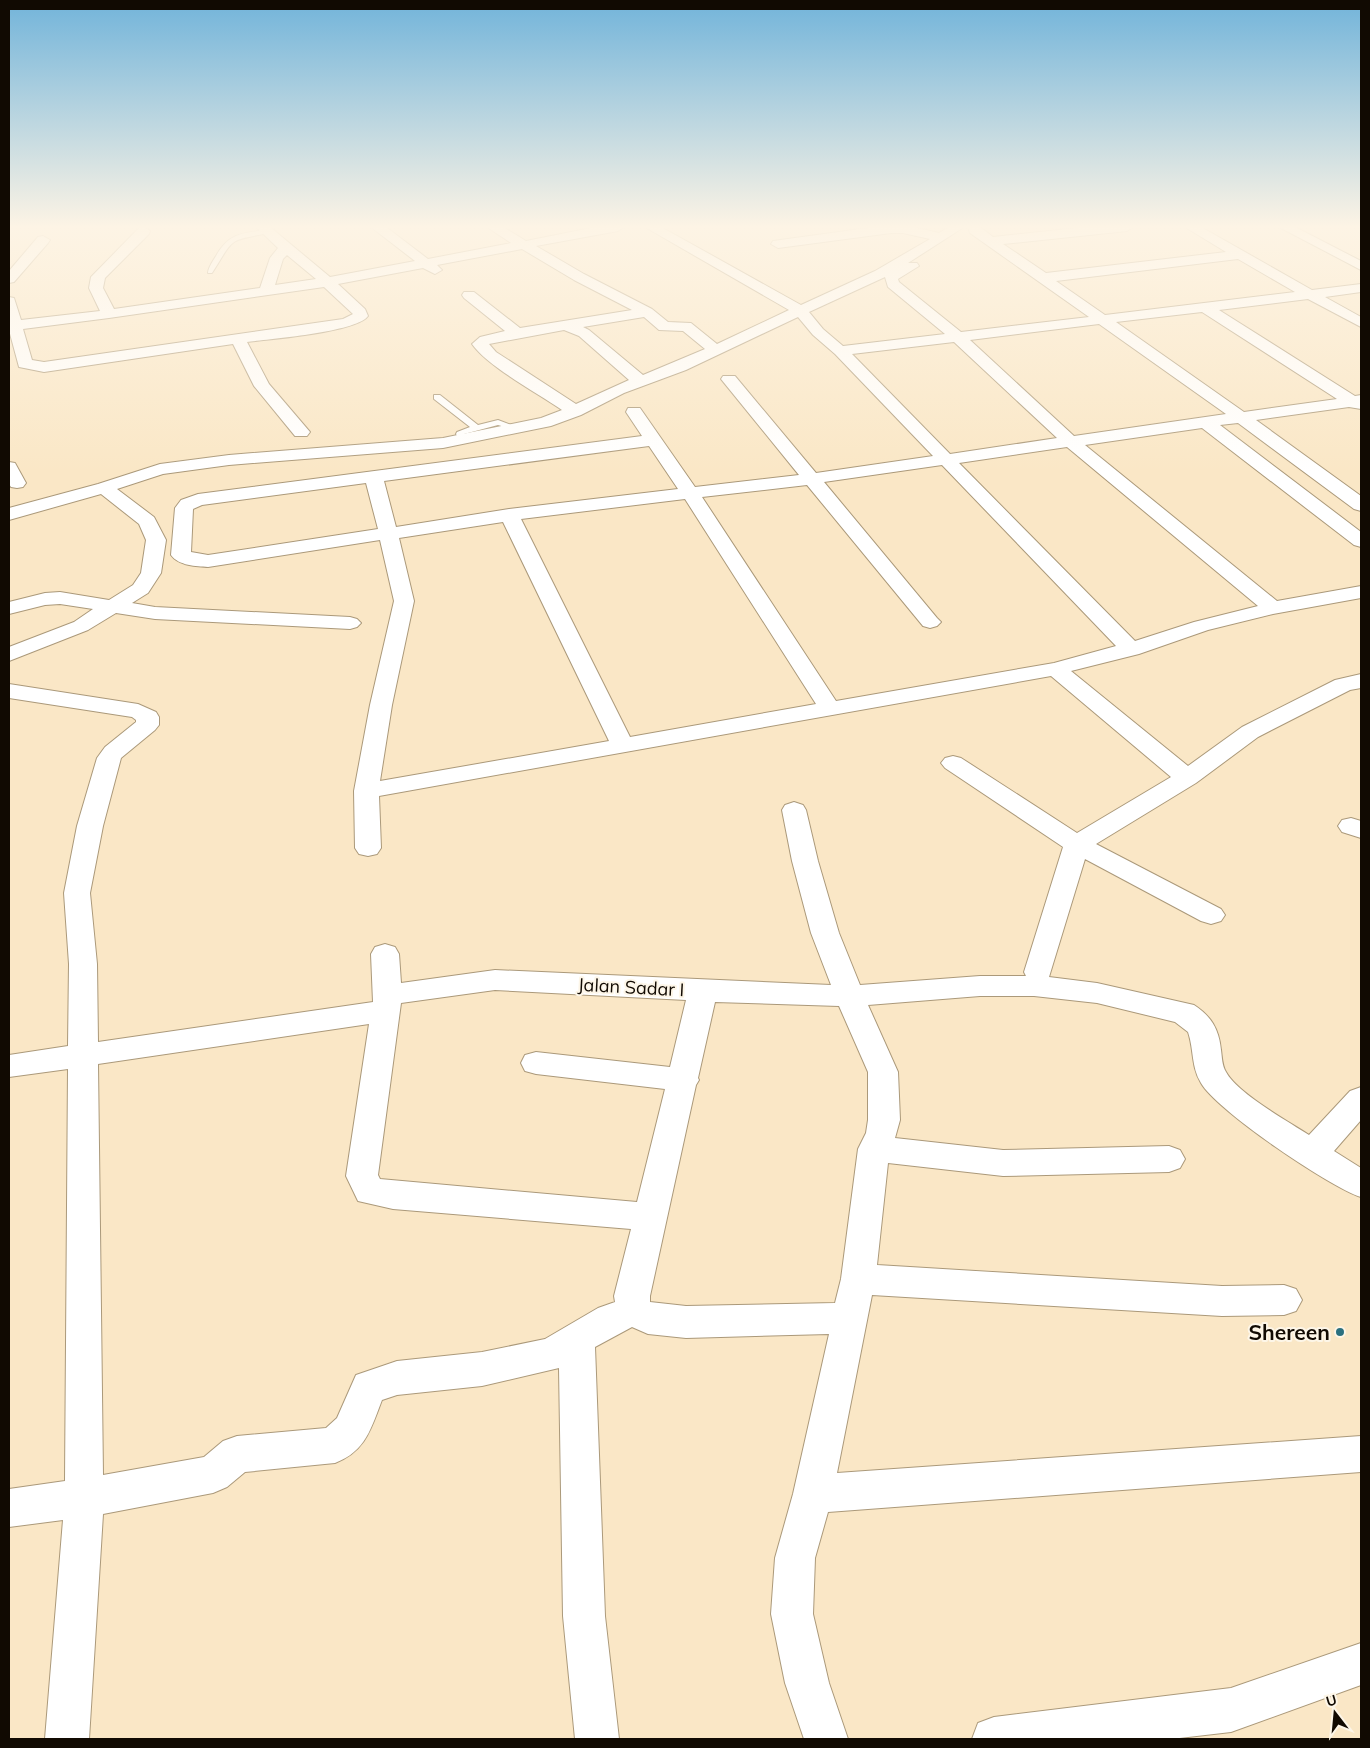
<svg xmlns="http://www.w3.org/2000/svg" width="1370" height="1748" viewBox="0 0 1370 1748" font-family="Mulish,sans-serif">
<rect width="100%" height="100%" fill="#fae7c6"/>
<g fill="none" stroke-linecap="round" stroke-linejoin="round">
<g stroke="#ab997a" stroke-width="2">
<path id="service" d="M 267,230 L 269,233 C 227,241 235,237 212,273 L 208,273 C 208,268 213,261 216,256 C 229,233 243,233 267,230 Z
M 434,395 L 440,395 L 478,425 L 498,420 L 522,429 L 518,431 L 498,425 L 464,434 L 467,440 L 460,442 L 456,434 L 457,432 L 470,427 L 434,399 Z"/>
</g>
<g stroke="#ab997a" stroke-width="2">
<path id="minor" d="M 144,227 L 150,231 L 149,234 L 105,278 L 103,288 L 114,309 L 260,288 L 270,258 L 278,248 L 256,227 L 270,227 L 330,277 L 415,261 L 371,227 L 386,227 L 428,259 L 511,243 L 487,227 L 503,227 L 526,241 L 596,227 L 624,227 L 618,231 L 536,246 L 584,274 L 652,309 L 668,322 L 691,323 L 717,344 L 789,310 L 645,227 L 661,227 L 801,305 L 875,271 L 930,239 L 903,233 L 891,233 L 778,248 L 771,244 L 773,241 L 875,227 L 913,227 L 939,233 L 949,227 L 964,227 L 908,263 L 917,263 L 919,266 L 898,279 L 899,282 L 961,332 L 1089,317 L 970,233 L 969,230 L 971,227 L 980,227 L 993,237 L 1087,227 L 1133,227 L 1127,231 L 1003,244 L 1046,273 L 1226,252 L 1185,227 L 1201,227 L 1312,290 L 1361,284 L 1361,292 L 1325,297 L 1361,317 L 1361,327 L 1308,299 L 1219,310 L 1355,396 L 1361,395 L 1361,409 L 1349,407 L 1256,420 L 1361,496 L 1361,511 L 1354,509 L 1238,423 L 1220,425 L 1361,532 L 1361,547 L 1354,545 L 1202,428 L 1085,445 L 1277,601 L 1361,586 L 1361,598 L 1273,614 L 1208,630 L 1139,654 L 1071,671 L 1188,766 L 1242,727 L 1335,680 L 1361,674 L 1361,688 L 1350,690 L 1258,737 L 1196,783 L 1096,844 L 1221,909 L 1225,915 L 1221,921 L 1211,924 L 1201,921 L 1085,859 L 1049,977 L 1097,983 L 1194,1005 C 1211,1016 1219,1029 1221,1050 C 1222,1057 1222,1066 1226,1072 C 1237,1093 1289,1122 1309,1135 L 1350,1091 L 1361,1087 L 1361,1120 L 1334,1151 L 1361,1168 L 1361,1197 C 1331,1188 1216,1110 1201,1083 C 1191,1067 1194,1049 1188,1032 L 1175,1022 L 1097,1003 L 1034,996 L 980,996 L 868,1005 L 898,1072 L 900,1120 L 895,1138 L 1003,1150 L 1169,1146 L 1180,1150 L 1185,1159 L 1180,1168 L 1169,1172 L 1003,1176 L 888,1163 L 877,1265 L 1222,1286 L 1284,1285 L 1296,1289 L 1302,1300 L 1296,1311 L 1284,1315 L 1222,1316 L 872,1295 L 837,1473 L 1361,1436 L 1361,1472 L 828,1512 L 815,1558 L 813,1614 L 829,1683 L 848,1739 L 804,1739 L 785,1683 L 771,1614 L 775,1558 L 793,1494 L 829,1334 L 686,1338 L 648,1334 L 632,1327 L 595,1347 L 605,1616 L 619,1739 L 575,1739 L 563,1616 L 559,1368 L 482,1386 L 397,1395 L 382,1400 C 371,1428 366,1451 335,1463 L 245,1472 L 227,1487 L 213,1493 L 103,1514 L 89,1739 L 45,1739 L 63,1520 L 9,1527 L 9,1489 L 65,1481 L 68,1069 L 9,1077 L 9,1055 L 68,1046 L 69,964 L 64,893 L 77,826 L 97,758 L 105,747 L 136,722 L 136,720 L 132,717 L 9,698 L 9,684 L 138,704 L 156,712 L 159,717 L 159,725 L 155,730 L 121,758 L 103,826 L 90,893 L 97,964 L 98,1042 L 373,1002 L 371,954 L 375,947 L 385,944 L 395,947 L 399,954 L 401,983 L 495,970 L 831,985 L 811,933 L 792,861 L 782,810 L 785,805 L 794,802 L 803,805 L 806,810 L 818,861 L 839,933 L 860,985 L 980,976 L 1026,976 L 1024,972 L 1063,847 L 945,768 L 941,763 L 945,758 L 953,756 L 961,758 L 1077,833 L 1171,777 L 1051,676 L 379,796 L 381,848 L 377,854 L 368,856 L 359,854 L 355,848 L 354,791 L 370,705 L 394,601 L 380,540 L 208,567 C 196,566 179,566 171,555 L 175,508 L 181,500 L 198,494 L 642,436 L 626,412 L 628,408 L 640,408 L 695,487 L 799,475 L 721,379 L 723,376 L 735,376 L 816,473 L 933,456 L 835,354 L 813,335 L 798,317 L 686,370 L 624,393 L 581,415 L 551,426 L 443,448 L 229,465 L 163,474 L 117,489 L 154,517 L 166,540 L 161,573 L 148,593 L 132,603 L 155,607 L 350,617 L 357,619 L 361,623 L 357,627 L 350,629 L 155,619 L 116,613 L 88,630 L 9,661 L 9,647 L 74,622 L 93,609 L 60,604 L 45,605 L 9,614 L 9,602 L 45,593 L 60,592 L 109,600 L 133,585 L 141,573 L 146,540 L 139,524 L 101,494 L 9,520 L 9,508 L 98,484 L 160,464 L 229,455 L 443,438 L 541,418 L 562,410 C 539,394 487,366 472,344 L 480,337 L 505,331 L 464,298 L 462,295 L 464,292 L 474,292 L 520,328 L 632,310 L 574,280 L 522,249 L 437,265 L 442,270 L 435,274 L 423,268 L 338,284 L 365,309 L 368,316 C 357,332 270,339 247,342 L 269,384 L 310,432 L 307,436 L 295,436 L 254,386 L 233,344 L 44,372 L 19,367 L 9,330 L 9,297 L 14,298 L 21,320 L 100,311 L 89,288 L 91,277 L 139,228 ZM 287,255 L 316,279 L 275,285 L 283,259 ZM 1238,259 L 1295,292 L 1105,315 L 1056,281 ZM 885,277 L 888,287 L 945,334 L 843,346 L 823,329 L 809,312 ZM 324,287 L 353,314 L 343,319 L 44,362 L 32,360 L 23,329 L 109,318 ZM 1202,312 L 1337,399 L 1244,412 L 1116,322 ZM 644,317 L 659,330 L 683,331 L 705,349 L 643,375 L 589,330 L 583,327 ZM 1099,324 L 1226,414 L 1074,436 L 970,340 ZM 564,330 L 579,336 L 629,380 L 576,404 L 496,352 L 489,344 ZM 954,342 L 1057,438 L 950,454 L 852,354 ZM 649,446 L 678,489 L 509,509 L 396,527 L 384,481 ZM 1067,447 L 1258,606 L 1194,622 L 1135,641 L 959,463 ZM 942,465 L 1116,646 L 1054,663 L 836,701 L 702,497 L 807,485 L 923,626 L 930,628 L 937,626 L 941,622 L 937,618 L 824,482 ZM 366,483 L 378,529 L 208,555 L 191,552 L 193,509 L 202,505 ZM 685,499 L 816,704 L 630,737 L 521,519 ZM 503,522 L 609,741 L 380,781 L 392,705 L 414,601 L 399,538 ZM 495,990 L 686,1000 L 670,1067 L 536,1052 L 525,1055 L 521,1063 L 525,1071 L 536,1074 L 665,1089 L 637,1202 L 380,1179 L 378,1175 L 401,1003 ZM 715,1002 L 839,1006 L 868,1072 L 868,1120 L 866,1133 L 858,1149 L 841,1279 L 835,1303 L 686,1306 L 650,1302 L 650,1296 L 696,1085 L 699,1080 L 698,1078 ZM 369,1024 L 346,1176 L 358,1201 L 393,1209 L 631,1229 L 614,1296 L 615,1302 L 598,1308 L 545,1339 L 482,1352 L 397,1361 L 356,1375 L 337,1418 L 326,1428 L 237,1436 L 223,1441 L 204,1457 L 103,1475 L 98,1064 Z
M 1279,227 L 1295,227 L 1361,261 L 1361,270 Z
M 43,236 L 50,240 L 48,243 L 14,282 L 9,283 L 9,271 L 38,237 Z
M 9,462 L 15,463 L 26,483 L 23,487 L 17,488 L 11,487 L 9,484 Z
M 1351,818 L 1361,821 L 1361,838 L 1342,832 L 1338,826 L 1342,820 Z
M 1361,1643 L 1361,1685 L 1231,1732 L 1171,1739 L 972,1739 L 978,1723 L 994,1717 L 1231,1688 Z"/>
</g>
<use href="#service" fill="#fff" fill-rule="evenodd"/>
<use href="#minor" fill="#fff" fill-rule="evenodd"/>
</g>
<linearGradient id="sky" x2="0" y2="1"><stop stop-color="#72b4da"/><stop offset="0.48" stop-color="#fdf4e5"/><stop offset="1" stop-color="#fdf4e5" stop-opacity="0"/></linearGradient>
<rect width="1370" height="472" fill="url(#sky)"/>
<circle fill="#2b707f" stroke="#fdf6e8" stroke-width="2" cx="1340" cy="1332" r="5"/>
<g text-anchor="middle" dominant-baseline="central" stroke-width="4" stroke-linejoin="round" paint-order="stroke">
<g font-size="18" fill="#110a02" stroke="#fdf6e8">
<text transform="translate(631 987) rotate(3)">Jalan Sadar I</text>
</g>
<g font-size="21" font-weight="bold" fill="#110a02" stroke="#fdf6e8" text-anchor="end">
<text x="1330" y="1332">Shereen</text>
</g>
</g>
<rect width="1370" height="1748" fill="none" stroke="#110a02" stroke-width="20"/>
<g transform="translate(1335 1713) rotate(344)" stroke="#fdf6e8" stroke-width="4" paint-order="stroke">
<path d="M0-4L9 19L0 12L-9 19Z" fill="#110a02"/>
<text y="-8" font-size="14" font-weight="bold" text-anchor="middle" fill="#110a02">U</text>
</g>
</svg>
